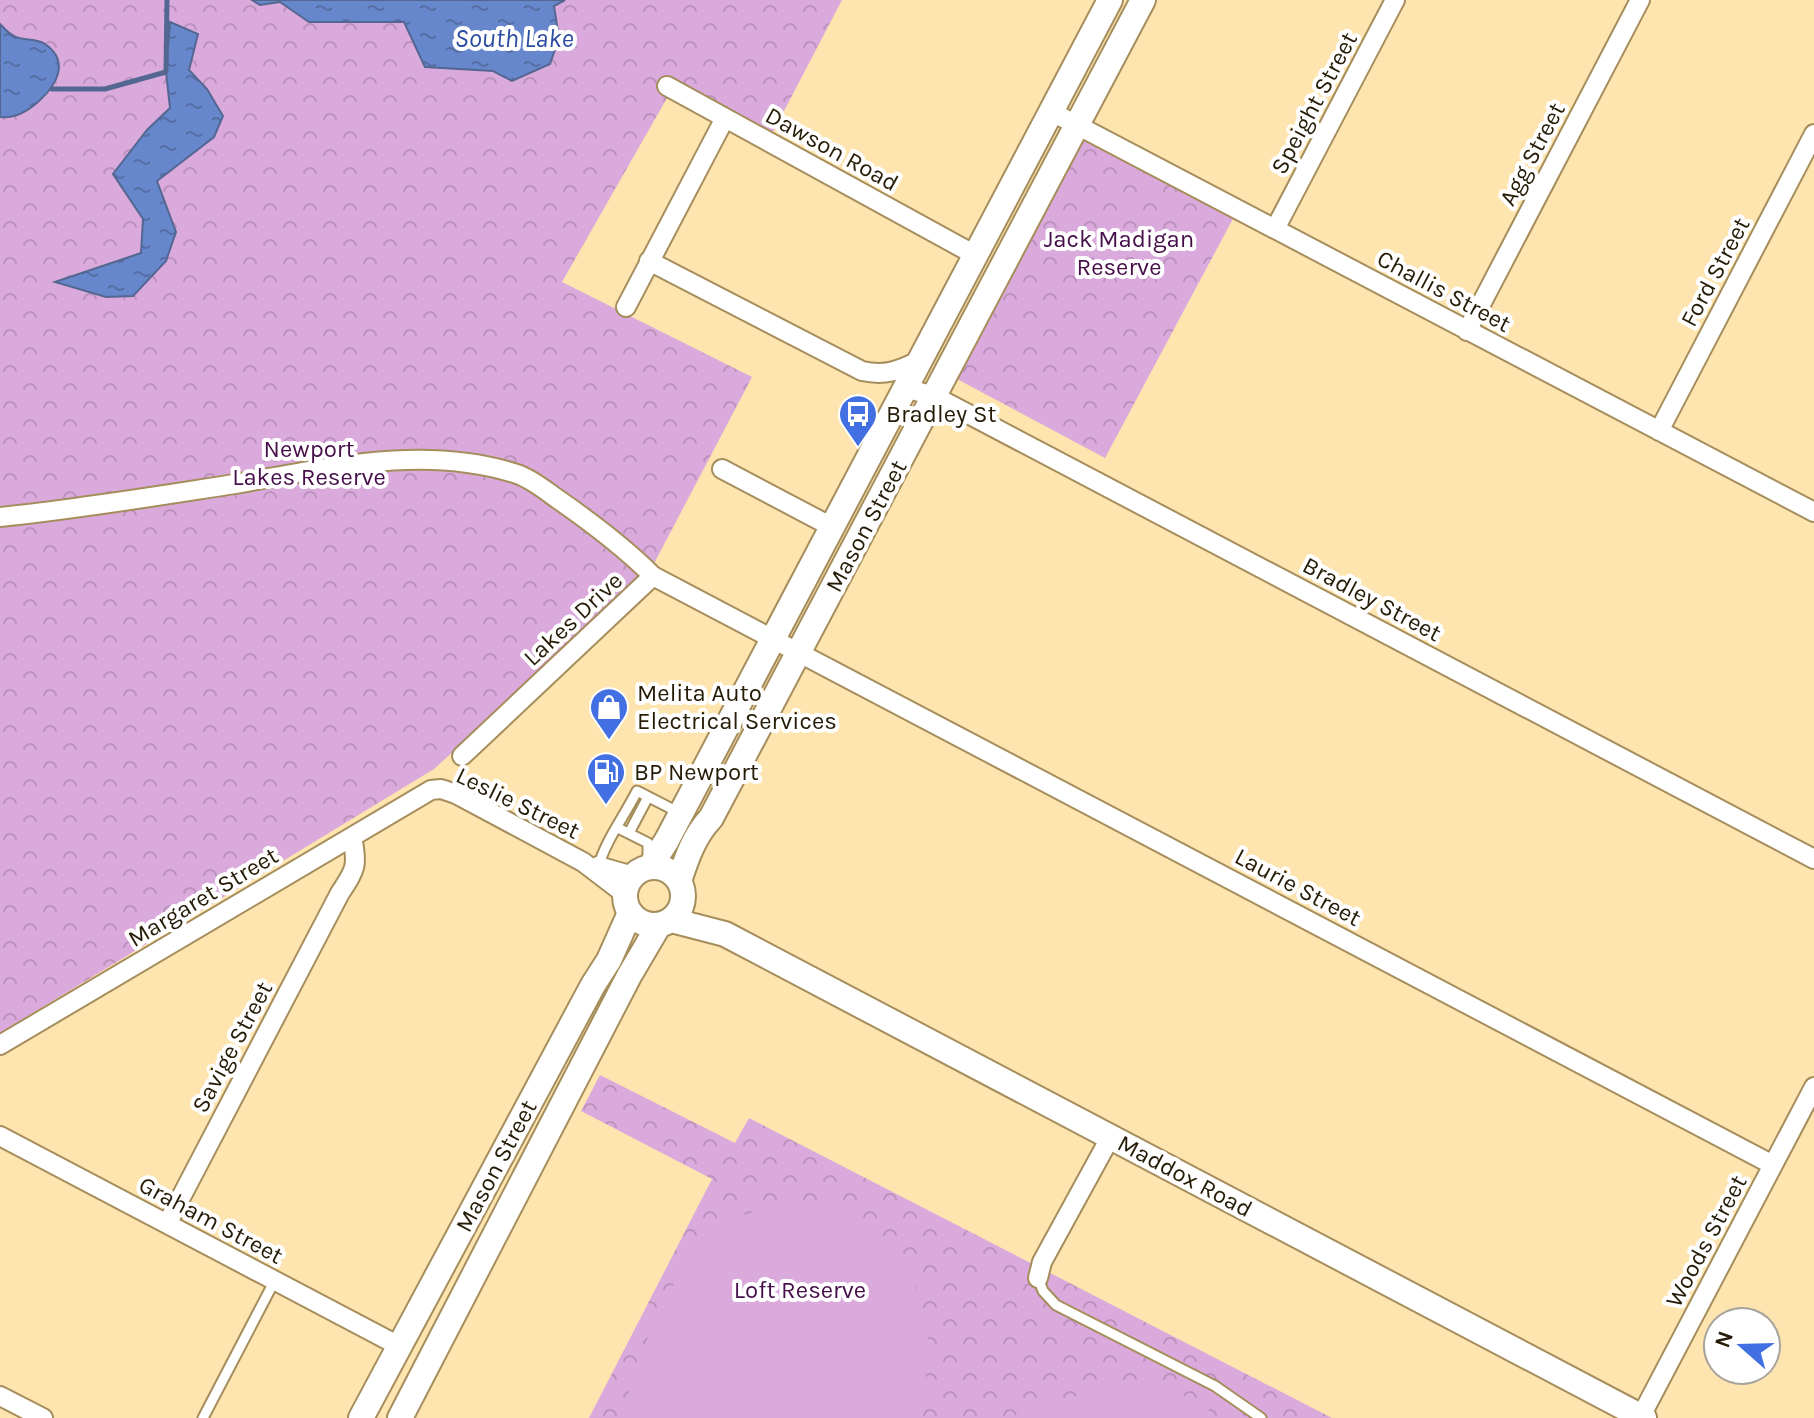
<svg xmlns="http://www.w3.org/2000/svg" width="1814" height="1418" viewBox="0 0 1814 1418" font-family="Karla,sans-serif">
<defs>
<pattern id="park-crowns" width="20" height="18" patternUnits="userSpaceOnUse" patternTransform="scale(2)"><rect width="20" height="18" fill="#daaadd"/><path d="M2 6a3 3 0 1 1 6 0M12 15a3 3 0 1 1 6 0" fill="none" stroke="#bb92bc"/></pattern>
<pattern id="water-ripples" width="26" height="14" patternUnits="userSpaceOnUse" patternTransform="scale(2)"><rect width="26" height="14" fill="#6787cd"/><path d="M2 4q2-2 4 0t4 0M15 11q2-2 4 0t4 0" fill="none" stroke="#556ea4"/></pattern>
</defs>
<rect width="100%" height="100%" fill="#fee4af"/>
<path fill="url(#park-crowns)" d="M 0,0 L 842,0 L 772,134 L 675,84 L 562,282 L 752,377 L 648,575 L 434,769 L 0,1033 Z
M 1086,133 L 1235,215 L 1105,458 L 957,379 Z
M 600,1075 L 735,1143 L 749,1118 L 1332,1418 L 589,1418 L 712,1179 L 581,1111 Z"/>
<path fill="#daaadd" d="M 783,1203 C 868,1204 930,1268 928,1352 C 927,1375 923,1397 914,1418 L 623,1418 C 635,1359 669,1273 715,1232 C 734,1215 760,1210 783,1203 Z
M 1130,1383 C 1162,1388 1194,1394 1218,1418 L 1009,1418 L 1035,1407 Z"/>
<path fill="url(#water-ripples)" stroke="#536791" stroke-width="2" d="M 252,0 L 565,0 L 554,6 L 559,38 L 550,64 L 512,81 L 493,71 L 425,67 L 404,22 L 309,22 L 280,2 L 260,5 Z
M 170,22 L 198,34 L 189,70 L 207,89 L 223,116 L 214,137 L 157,181 L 176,232 L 166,261 L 133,296 L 106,297 L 55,282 L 141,253 L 143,219 L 113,174 L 147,130 L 170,108 L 166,72 Z
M 0,24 C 4,28 9,34 14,36 C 23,41 36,38 45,44 C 70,61 57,85 39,101 C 28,111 14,119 0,117 Z"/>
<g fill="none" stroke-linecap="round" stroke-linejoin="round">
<path stroke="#536791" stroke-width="5" d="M 52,89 L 105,89 L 166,72 L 167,0"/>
<g stroke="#a68e5c" stroke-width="13">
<path id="service" d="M 618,828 L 648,843 L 648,858
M 629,833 L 648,797
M 598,868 C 605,841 624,817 637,791 L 678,812
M 1038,1278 L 1043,1291 L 1056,1305 L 1215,1386 L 1261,1418
M 203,1418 L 275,1280"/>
</g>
<g stroke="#a68e5c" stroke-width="22">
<path id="minor" d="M 667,86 L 975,255
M 1052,112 L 1814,512
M 1275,229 L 1395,0
M 649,261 L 862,371 C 885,376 899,371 920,360
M 626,307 L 725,118
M 1467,331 L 1640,0
M 905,388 L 934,396 L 1814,859
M 1659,431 L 1814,134
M 722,469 L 832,527
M 0,517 C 79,509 157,496 235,484 C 328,468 425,444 517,474 C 532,479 546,491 559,500 C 592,523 624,547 653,576
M 462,756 L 653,576 L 1773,1165
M 598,866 L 633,876
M 0,1045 L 431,790 L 441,789 L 456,794 L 583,862 L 625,894
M 0,1136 L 399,1346
M 167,1224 L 340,893 C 356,869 358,865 352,837
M 1038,1278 L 1042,1262 L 1111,1136
M 0,1396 L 43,1418
M 1640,1418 L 1814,1087"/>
</g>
<g stroke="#a68e5c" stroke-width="28">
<path id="tertiary" d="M625 896a29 29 0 1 1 58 0a29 29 0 1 1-58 0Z
M 650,867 L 667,840 L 1110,0
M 679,881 C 687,857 694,836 711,818 L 1143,0
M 671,920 L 725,934 L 1644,1418
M 361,1418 L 593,985 L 609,960 L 630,913
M 400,1418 L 629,976 L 659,925"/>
</g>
<use href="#service" stroke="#fff" stroke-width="9"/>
<use href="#minor" stroke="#fff" stroke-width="18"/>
<use href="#tertiary" stroke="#fff" stroke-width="24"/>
</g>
<defs>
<g id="bus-pin" transform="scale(2)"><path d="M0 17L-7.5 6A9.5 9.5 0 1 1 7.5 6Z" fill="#426fe1" stroke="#fff"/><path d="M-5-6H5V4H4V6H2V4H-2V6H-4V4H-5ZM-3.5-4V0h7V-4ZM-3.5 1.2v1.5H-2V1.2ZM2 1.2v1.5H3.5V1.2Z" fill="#fff"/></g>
<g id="shop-pin" transform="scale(2)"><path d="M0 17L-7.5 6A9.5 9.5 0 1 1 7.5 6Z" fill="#426fe1" stroke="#fff"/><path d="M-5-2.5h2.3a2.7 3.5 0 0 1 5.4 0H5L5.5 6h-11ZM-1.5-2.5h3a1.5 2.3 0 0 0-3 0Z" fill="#fff"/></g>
<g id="fuel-pin" transform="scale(2)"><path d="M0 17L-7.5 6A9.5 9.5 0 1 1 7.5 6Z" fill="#426fe1" stroke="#fff"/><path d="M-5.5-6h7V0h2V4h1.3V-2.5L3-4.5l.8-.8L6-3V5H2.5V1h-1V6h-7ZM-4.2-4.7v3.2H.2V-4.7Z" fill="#fff"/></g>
</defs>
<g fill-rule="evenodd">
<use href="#bus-pin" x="858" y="414"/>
<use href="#shop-pin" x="609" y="707"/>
<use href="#fuel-pin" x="606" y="772"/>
</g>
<g text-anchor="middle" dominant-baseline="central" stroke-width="8" stroke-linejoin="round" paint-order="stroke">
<g font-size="24" fill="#251b06" stroke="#fff">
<text transform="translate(1314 103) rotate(-62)">Speight Street</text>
<text transform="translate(832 149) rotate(29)">Dawson Road</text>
<text transform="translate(1532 154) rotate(-62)">Agg Street</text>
<text transform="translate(1715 272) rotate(-62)">Ford Street</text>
<text transform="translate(1444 291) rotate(28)">Challis Street</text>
<text transform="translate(866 526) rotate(-62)">Mason Street</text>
<text transform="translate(1372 599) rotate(28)">Bradley Street</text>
<text transform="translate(573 619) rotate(-43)">Lakes Drive</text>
<text transform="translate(518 803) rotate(26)">Leslie Street</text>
<text transform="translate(1298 887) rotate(28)">Laurie Street</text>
<text transform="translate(203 897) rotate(-31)">Margaret Street</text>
<text transform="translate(232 1047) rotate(-62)">Savige Street</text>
<text transform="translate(496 1166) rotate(-62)">Mason Street</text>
<text transform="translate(1185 1176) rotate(28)">Maddox Road</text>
<text transform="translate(211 1220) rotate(28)">Graham Street</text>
<text transform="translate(1706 1241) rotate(-62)">Woods Street</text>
</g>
<g font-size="24" fill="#460f4a" stroke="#fff">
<text x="1119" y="239">Jack Madigan<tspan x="1119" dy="28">Reserve</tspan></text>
<text x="309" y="449">Newport<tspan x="309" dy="28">Lakes Reserve</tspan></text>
<text x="800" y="1290">Loft Reserve</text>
</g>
<g font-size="24" fill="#251b06" stroke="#fff" text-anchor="start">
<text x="886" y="414">Bradley St</text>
<text x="637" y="693">Melita Auto<tspan x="637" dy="28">Electrical Services</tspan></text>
<text x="634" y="772">BP Newport</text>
</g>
<g font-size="26" font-style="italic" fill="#2b4da1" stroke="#fff">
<text x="514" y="38">South Lake</text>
</g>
</g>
<g transform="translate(1742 1346) rotate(290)"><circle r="38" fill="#ffffff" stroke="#a8a49b" stroke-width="2"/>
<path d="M0-6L14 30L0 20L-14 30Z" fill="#426fe1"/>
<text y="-12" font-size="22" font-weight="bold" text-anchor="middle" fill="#251b06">N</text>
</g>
</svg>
